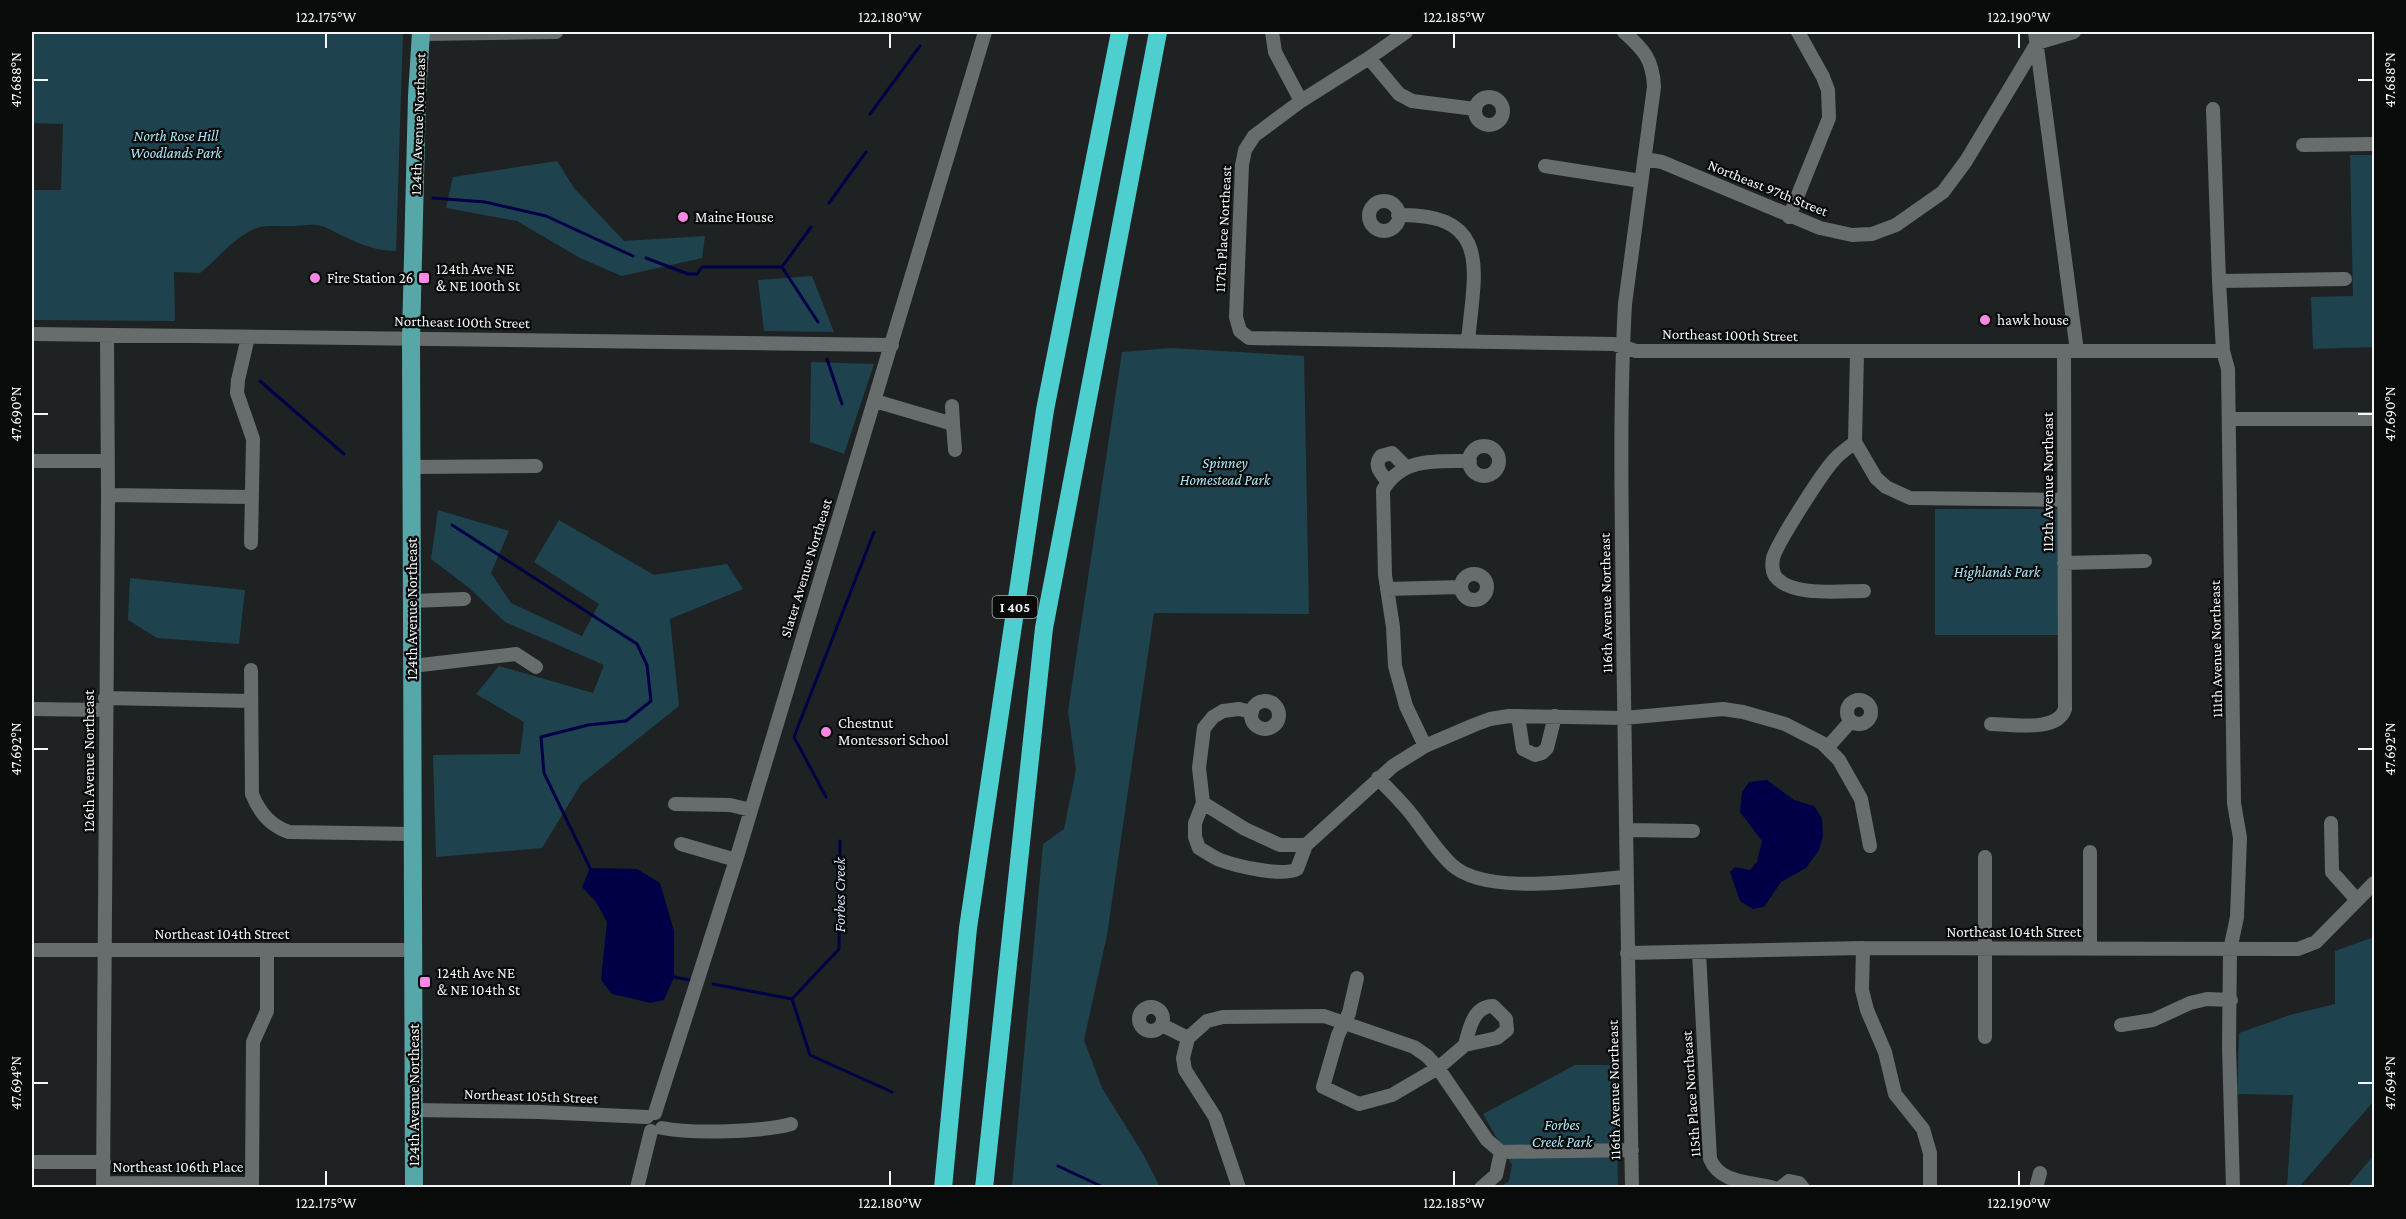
<svg xmlns="http://www.w3.org/2000/svg" width="2406" height="1219" viewBox="0 0 2406 1219" font-family="'Crimson Pro',serif">
<rect width="100%" height="100%" fill="#1e2223"/>
<path fill="#1e434e" d="M 32,32 L 403,32 L 396,251 C 371,251 349,239 327,228 C 318,223 305,225 295,226 C 283,227 265,224 254,229 C 233,238 218,259 200,273 L 174,272 L 175,321 L 32,320 L 32,190 L 61,190 L 63,124 L 32,123 Z
M 2350,155 L 2374,155 L 2374,347 L 2313,349 L 2311,297 L 2353,296 Z
M 557,161 L 574,188 L 624,241 L 705,236 L 702,258 L 622,276 L 580,258 L 517,221 L 446,208 L 453,177 Z
M 812,276 L 834,332 L 764,331 L 758,280 Z
M 1171,348 L 1304,356 L 1309,614 L 1154,613 L 1107,935 L 1084,1040 L 1102,1088 L 1143,1154 L 1160,1187 L 1012,1187 L 1043,844 L 1064,829 L 1076,770 L 1068,711 L 1122,352 Z
M 811,362 L 874,364 L 844,454 L 810,442 Z
M 1935,509 L 2059,509 L 2058,635 L 1935,635 Z
M 438,510 L 509,531 L 491,573 L 511,603 L 582,636 L 599,604 L 534,562 L 559,520 L 654,575 L 727,564 L 743,589 L 670,619 L 679,706 L 581,784 L 542,848 L 436,857 L 433,755 L 520,754 L 524,722 L 476,694 L 499,666 L 593,693 L 604,665 L 505,622 L 468,587 L 431,559 Z
M 130,578 L 245,590 L 239,644 L 157,638 L 128,620 Z
M 2374,937 L 2374,1101 L 2299,1187 L 2287,1187 L 2293,1095 L 2237,1094 L 2239,1033 L 2290,1015 L 2335,1004 L 2335,951 Z
M 1575,1065 L 1615,1065 L 1618,1187 L 1501,1187 L 1509,1181 L 1512,1165 L 1483,1114 Z
M 2374,1155 L 2374,1187 L 2347,1187 Z"/>
<path fill="#010046" d="M 1767,780 L 1794,800 L 1814,806 L 1822,818 L 1823,836 L 1819,850 L 1806,868 L 1781,882 L 1764,907 L 1753,909 L 1740,901 L 1730,872 L 1735,867 L 1750,870 L 1757,862 L 1762,841 L 1740,812 L 1742,792 L 1749,782 Z
M 590,868 L 637,869 L 660,883 L 674,931 L 674,977 L 664,1000 L 651,1003 L 612,994 L 601,980 L 607,922 L 596,902 L 582,887 Z"/>
<g fill="none" stroke-linecap="round" stroke-linejoin="round">
<path stroke="#010046" stroke-width="3" d="M 870,114 L 920,46
M 433,198 L 485,202 L 546,216 L 633,256
M 829,203 L 866,152
M 811,227 L 782,267 L 818,322
M 646,258 L 688,274 L 697,274 L 702,267 L 782,267
M 827,359 L 842,404
M 260,381 L 344,454
M 452,525 L 637,644 L 647,665 L 651,701 L 626,721 L 588,725 L 541,737 L 544,773 L 591,870
M 826,797 L 794,737 L 874,532
M 840,841 L 839,949 L 792,999 L 810,1055 L 892,1092
M 672,974 L 674,977 L 690,980
M 713,984 L 792,999
M 1058,1166 L 1105,1188"/>
<path stroke="#676c6d" stroke-width="14" d="M 1272,32 L 1275,52 L 1301,101
M 1406,32 L 1369,58 L 1301,101 L 1254,136 L 1245,150 L 1242,165 L 1236,317 L 1240,331 L 1249,338 L 1614,344 L 1636,351 L 2223,351
M 1624,32 C 1643,49 1653,59 1654,87 L 1625,304 C 1619,412 1622,522 1623,630 C 1625,816 1629,1002 1632,1188
M 2035,32 L 2077,351
M 421,34 L 556,32
M 1369,58 L 1399,94 L 1412,101 L 1475,109
M1475 111a14 14 0 1 1 28 0a14 14 0 1 1-28 0Z
M 2213,109 L 2219,281 L 2223,351 L 2228,369 L 2234,803 L 2240,838 L 2237,917 L 2230,950 L 2229,1047 L 2233,1188
M 2303,145 L 2374,144
M 1645,159 L 1662,162 L 1820,228 L 1852,235 L 1872,234 L 1896,225 L 1943,192 L 1966,161 L 2037,43 L 2074,32
M 1545,166 L 1641,181
M1369 216a15 15 0 1 1 30 0a15 15 0 1 1-30 0Z
M 1398,215 C 1494,213 1474,273 1468,341
M 1789,217 L 1829,118 L 1828,90 L 1823,77 L 1798,32
M 2219,281 L 2345,279
M 32,334 L 892,345
M 248,337 L 238,380 L 237,393 L 253,439 L 251,543
M 875,401 L 953,424 L 955,450
M 952,406 L 953,424
M 2229,419 L 2374,419
M 1855,442 C 1848,448 1840,453 1834,460 C 1822,473 1777,543 1773,558 C 1772,564 1772,571 1775,576 C 1790,597 1841,591 1864,591
M 1855,442 L 1876,478 L 1886,487 L 1910,498 L 2063,500
M 1855,442 L 1857,353
M1469 461a15 15 0 1 1 30 0a15 15 0 1 1-30 0Z
M 32,461 L 107,461
M 411,467 L 536,466
M 1388,482 C 1381,473 1373,466 1381,456 L 1392,453 L 1406,467
M 108,495 L 251,497
M 2064,563 L 2145,561
M1461 587a13 13 0 1 1 26 0a13 13 0 1 1-26 0Z
M 1387,589 L 1461,587
M 412,601 L 464,599
M 412,666 L 516,654 L 536,667
M 251,670 L 252,794 C 259,812 271,826 289,832 L 413,834
M 105,698 L 250,701
M1847 712a12 12 0 1 1 24 0a12 12 0 1 1-24 0Z
M1251 715a14 14 0 1 1 28 0a14 14 0 1 1-28 0Z
M 32,709 L 105,710
M 1252,712 L 1239,709 L 1223,711 L 1213,717 L 1204,728 L 1199,768 L 1203,803 L 1195,823 L 1195,837 L 1199,848 C 1206,852 1213,857 1220,860 C 1236,866 1283,877 1297,869 L 1306,845 L 1393,766 L 1425,746 L 1474,725 L 1490,719 L 1509,716 L 1624,718 L 1723,709 L 1743,712 L 1785,724 L 1822,743 L 1839,760 L 1861,799 L 1870,846
M 1518,716 L 1523,749 L 1535,755 L 1542,753 L 1547,748 L 1555,716
M 1991,724 C 2012,724 2057,733 2065,709 L 2064,351
M 1425,746 L 1406,706 L 1395,666 L 1393,627 L 1385,575 L 1383,490 C 1402,457 1436,461 1470,461
M 1827,748 L 1851,721
M 1378,778 C 1389,790 1402,802 1412,815 C 1425,832 1437,851 1452,865 C 1486,896 1582,880 1626,877
M 1203,803 L 1245,829 L 1280,845 L 1306,845
M 675,804 L 730,805 L 751,810
M 2331,823 L 2332,872 L 2357,900
M 1626,830 L 1693,831
M 681,844 L 736,860
M 2090,852 L 2090,948
M 1985,857 L 1985,1037
M 1863,948 L 1862,990 L 1867,1010 L 1885,1052 L 1895,1094 L 1923,1129 L 1930,1153 L 1930,1188
M 32,950 L 413,950
M 1699,952 L 1710,1159 C 1720,1184 1751,1181 1774,1188
M 1627,953 L 1863,948 L 2298,949 L 2316,942 L 2374,883
M 1357,978 L 1349,1013 L 1338,1035 L 1323,1087 L 1359,1104 L 1392,1095 L 1438,1068 L 1465,1045 L 1497,1038 L 1507,1030 L 1506,1019 L 1493,1006 C 1473,1006 1469,1030 1465,1045
M1139 1019a12 12 0 1 1 24 0a12 12 0 1 1-24 0Z
M 1162,1025 L 1188,1038 L 1207,1021 L 1223,1017 L 1324,1016 L 1414,1047 L 1427,1056 L 1438,1068 L 1487,1140 L 1501,1152
M 2121,1025 L 2153,1020 L 2190,1003 L 2207,999 L 2231,1000
M 1188,1038 L 1183,1058 L 1185,1070 L 1215,1117 L 1239,1188
M 414,1110 L 539,1112 L 647,1117
M 655,1113 L 736,860 L 985,32
M 662,1128 C 692,1134 763,1132 791,1124
M 1501,1152 L 1632,1150
M 32,1162 L 104,1162
M 103,1183 L 252,1184 L 253,1042 L 267,1011 L 267,951
M 103,1188 L 108,495 L 107,335
M 637,1188 L 651,1131
M 1481,1188 L 1496,1175 L 1501,1152
M 1780,1188 L 1789,1181 L 1799,1183 L 1803,1188
M 2036,1188 L 2040,1173"/>
<path stroke="#58a7a8" stroke-width="18" d="M 414,1188 L 411,338 L 417,96 L 421,32"/>
<path stroke="#4ecfcf" stroke-width="18" d="M 943,1188 L 968,928 L 1045,410 L 1120,32
M 984,1188 L 1044,628 L 1158,32"/>
</g>
<path fill="none" stroke="#f3f5f6" stroke-width="2" d="M 326,33 L 326,48M 890,33 L 890,48M 1454,33 L 1454,48M 2019,33 L 2019,48M 33,80 L 48,80M 2358,80 L 2373,80M 33,414 L 48,414M 2358,414 L 2373,414M 33,749 L 48,749M 2358,749 L 2373,749M 33,1083 L 48,1083M 2358,1083 L 2373,1083M 326,1171 L 326,1186M 890,1171 L 890,1186M 1454,1171 L 1454,1186M 2019,1171 L 2019,1186"/>
<g fill="#fb87e5" stroke="#090b0b" stroke-width="2">
<circle cx="683" cy="217" r="6"/>
<circle cx="315" cy="278" r="6"/>
<rect x="418" y="272" width="12" height="12" rx="3"/>
<circle cx="1985" cy="320" r="6"/>
<circle cx="826" cy="732" r="6"/>
<rect x="419" y="976" width="12" height="12" rx="3"/>
</g>
<g text-anchor="middle" dominant-baseline="central" stroke-width="4.5" stroke-linejoin="round" paint-order="stroke">
<rect fill="#090b0b" stroke="#adafb0" stroke-width="1.5" x="992.5" y="596" width="45" height="22" rx="4.5"/>
<g font-size="14" font-weight="bold" fill="#f3f5f6">
<text x="1015" y="607">I 405</text>
</g>
<g font-size="15" fill="#f3f5f6" stroke="#090b0b">
<text transform="translate(418 124) rotate(-88)">124th Avenue Northeast</text>
<text transform="translate(1768 188) rotate(22)">Northeast 97th Street</text>
<text transform="translate(1223 229) rotate(-87)">117th Place Northeast</text>
<text transform="translate(462 322) rotate(1)">Northeast 100th Street</text>
<text transform="translate(1730 335) rotate(1)">Northeast 100th Street</text>
<text transform="translate(2048 482) rotate(-90)">112th Avenue Northeast</text>
<text transform="translate(806 568) rotate(-73)">Slater Avenue Northeast</text>
<text transform="translate(1606 603) rotate(-91)">116th Avenue Northeast</text>
<text transform="translate(412 609) rotate(-90)">124th Avenue Northeast</text>
<text transform="translate(2216 649) rotate(-91)">111th Avenue Northeast</text>
<text transform="translate(89 761) rotate(-90)">126th Avenue Northeast</text>
<text x="2014" y="932">Northeast 104th Street</text>
<text x="222" y="934">Northeast 104th Street</text>
<text transform="translate(1614 1090) rotate(-91)">116th Avenue Northeast</text>
<text transform="translate(1691 1094) rotate(-94)">115th Place Northeast</text>
<text transform="translate(414 1095) rotate(-90)">124th Avenue Northeast</text>
<text transform="translate(531 1096) rotate(2)">Northeast 105th Street</text>
<text x="178" y="1167">Northeast 106th Place</text>
</g>
<g font-size="15" font-style="italic" fill="#ade6f7" stroke="#090b0b">
<text x="176" y="136">North Rose Hill<tspan x="176" dy="17">Woodlands Park</tspan></text>
<text x="1225" y="463">Spinney<tspan x="1225" dy="17">Homestead Park</tspan></text>
<text x="1997" y="572">Highlands Park</text>
<text x="1562" y="1125">Forbes<tspan x="1562" dy="17">Creek Park</tspan></text>
</g>
<g font-size="15" fill="#f3f5f6" stroke="#090b0b" text-anchor="start">
<text x="695" y="217">Maine House</text>
<text x="436" y="269">124th Ave NE<tspan x="436" dy="17">&amp; NE 100th St</tspan></text>
<text x="327" y="278">Fire Station 26</text>
<text x="1997" y="320">hawk house</text>
<text x="838" y="723">Chestnut<tspan x="838" dy="17">Montessori School</tspan></text>
<text x="437" y="973">124th Ave NE<tspan x="437" dy="17">&amp; NE 104th St</tspan></text>
</g>
<g font-size="16" font-style="italic" fill="#d4dff4" stroke="#090b0b">
<text transform="translate(839 895) rotate(-90)">Forbes Creek</text>
</g>
</g>
<rect width="2406" height="1219" fill="none" stroke="#090b0b" stroke-width="66"/>
<rect x="33" y="33" width="2340" height="1153" fill="none" stroke="#f3f5f6" stroke-width="2"/>
<g font-size="15" text-anchor="middle" fill="#f3f5f6">
<text x="326" y="22">122.175°W</text>
<text x="890" y="22">122.180°W</text>
<text x="1454" y="22">122.185°W</text>
<text x="2019" y="22">122.190°W</text>
<text transform="translate(2390 80) rotate(-90)" y="5">47.688°N</text>
<text transform="translate(16 80) rotate(-90)" y="5">47.688°N</text>
<text transform="translate(2390 414) rotate(-90)" y="5">47.690°N</text>
<text transform="translate(16 414) rotate(-90)" y="5">47.690°N</text>
<text transform="translate(2390 749) rotate(-90)" y="5">47.692°N</text>
<text transform="translate(16 749) rotate(-90)" y="5">47.692°N</text>
<text transform="translate(2390 1083) rotate(-90)" y="5">47.694°N</text>
<text transform="translate(16 1083) rotate(-90)" y="5">47.694°N</text>
<text x="326" y="1208">122.175°W</text>
<text x="890" y="1208">122.180°W</text>
<text x="1454" y="1208">122.185°W</text>
<text x="2019" y="1208">122.190°W</text>
</g>
</svg>
